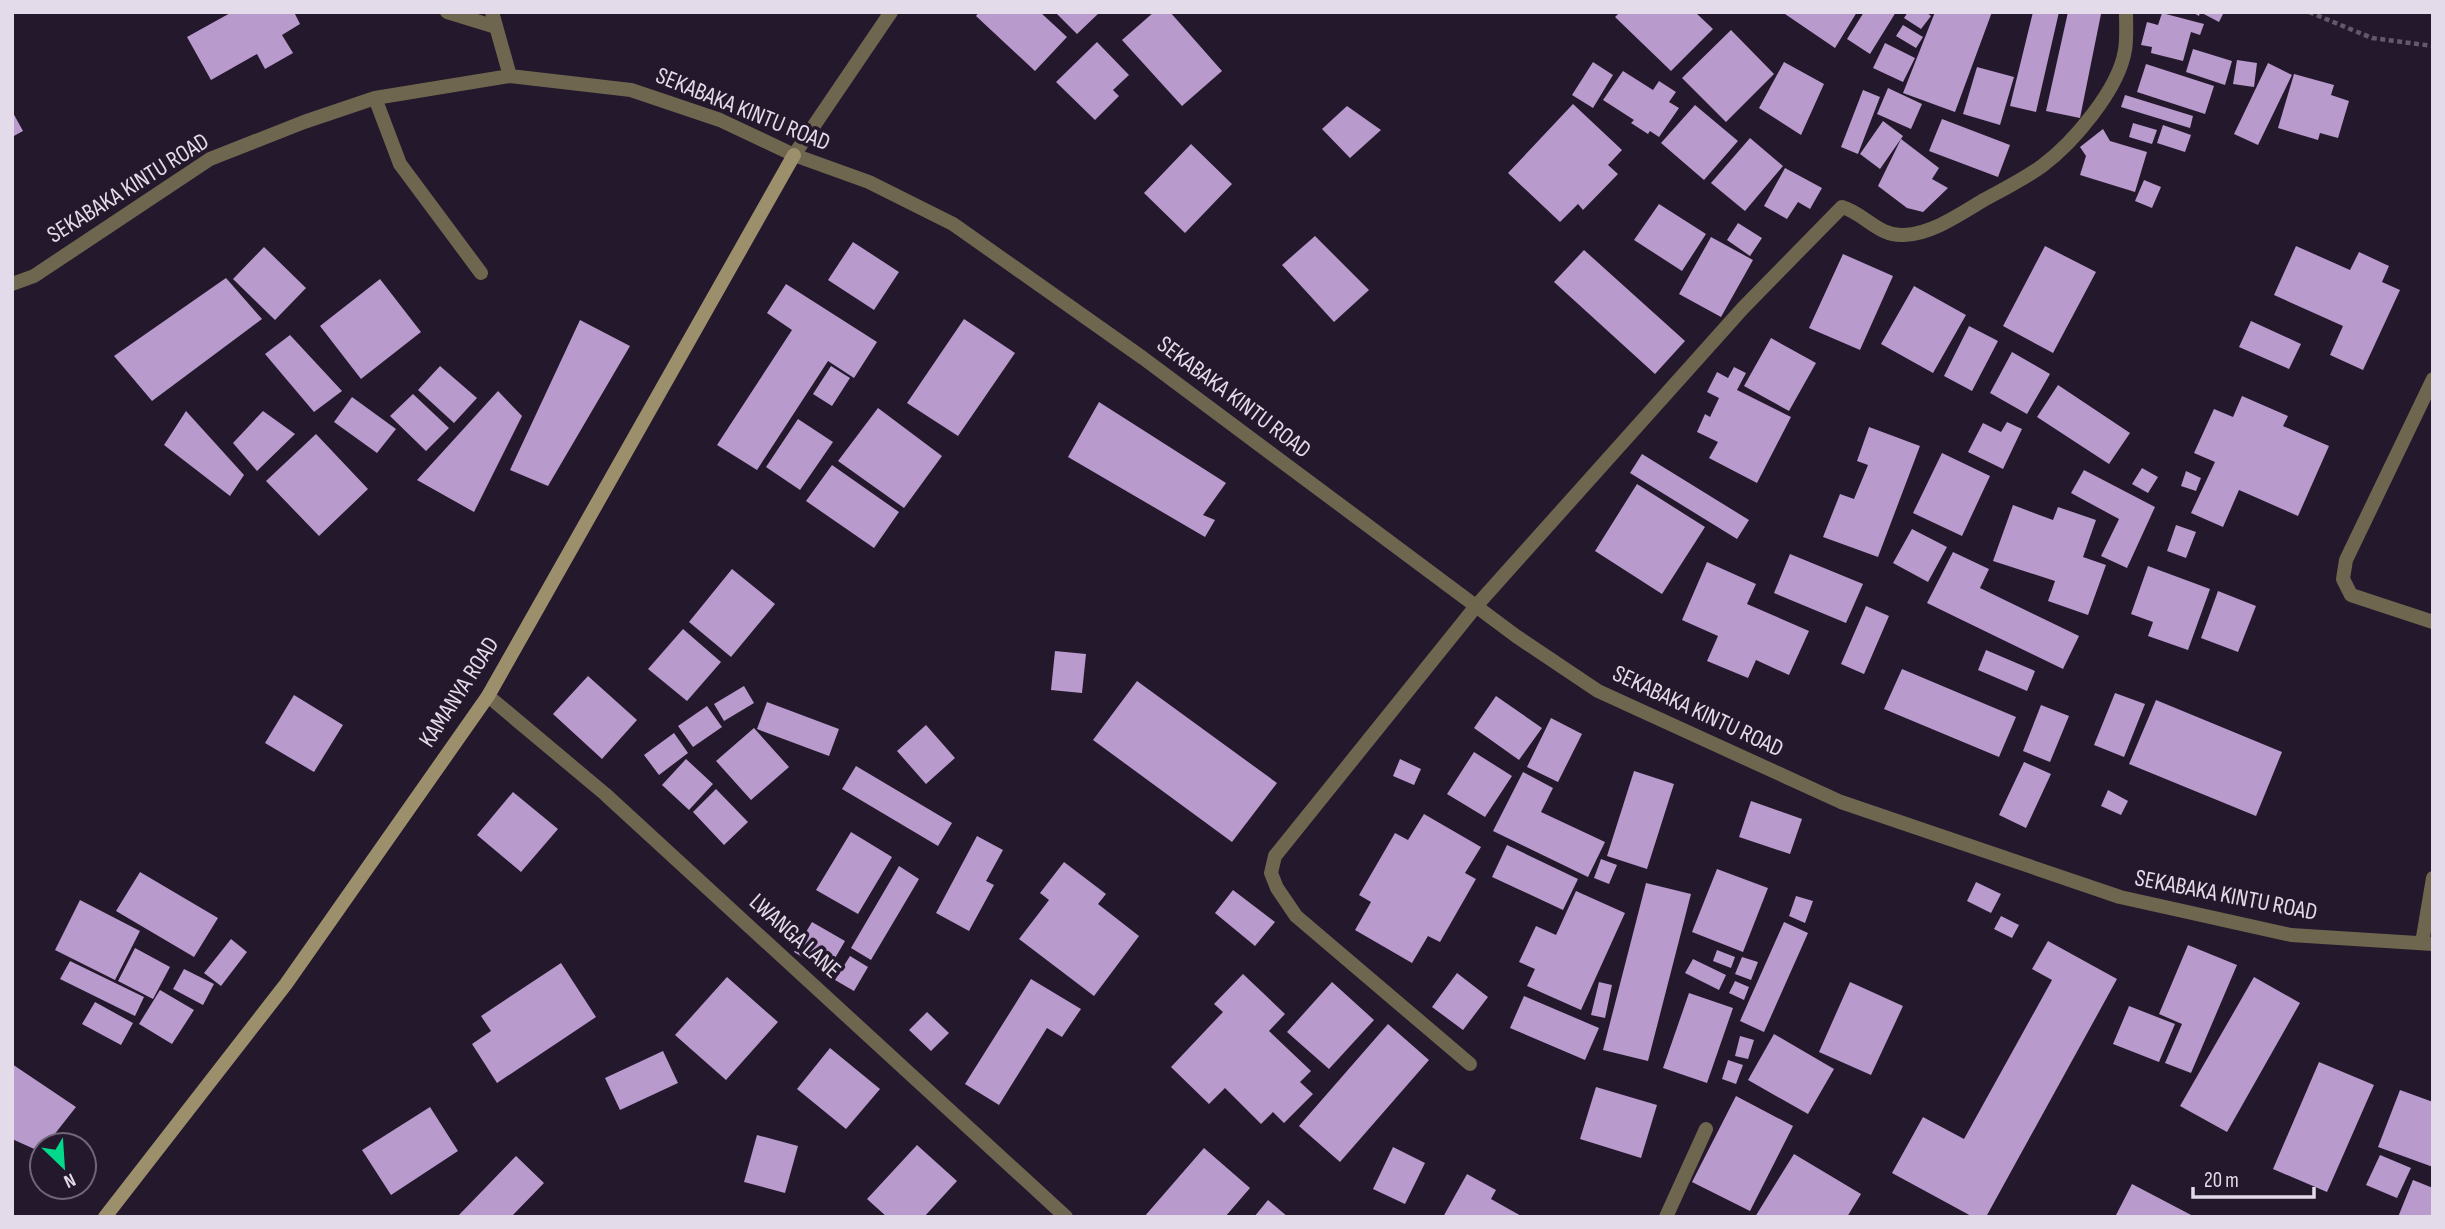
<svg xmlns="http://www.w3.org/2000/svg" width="2445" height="1229" viewBox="0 0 2445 1229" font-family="'Sofia Sans Condensed',sans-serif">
<rect width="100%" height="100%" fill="#24182c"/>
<path fill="#b89acd" d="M 232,12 L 294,12 L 300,24 L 282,35 L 293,53 L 265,69 L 257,54 L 211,80 L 187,37 Z
M 979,12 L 1040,12 L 1067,37 L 1035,71 L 976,16 Z
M 1055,12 L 1100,12 L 1077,34 Z
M 1154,12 L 1170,12 L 1222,71 L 1182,106 L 1122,40 Z
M 1620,12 L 1695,12 L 1713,29 L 1671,71 L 1615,17 Z
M 1787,12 L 1857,12 L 1835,48 L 1785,14 Z
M 1864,12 L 1896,12 L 1870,54 L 1847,39 Z
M 1908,12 L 1926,12 L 1931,16 L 1921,29 L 1904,18 Z
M 1935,12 L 1992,12 L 1955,112 L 1903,93 Z
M 2033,12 L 2059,12 L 2036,112 L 2010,106 Z
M 2068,12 L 2101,14 L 2080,118 L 2046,111 Z
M 2192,12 L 2224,12 L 2219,22 L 2200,12 L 2199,16 Z
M 2162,13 L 2204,24 L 2200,35 L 2191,32 L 2183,61 L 2151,53 L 2152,47 L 2141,45 L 2147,22 L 2158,25 Z
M 1903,25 L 1923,37 L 1916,48 L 1896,36 Z
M 1731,30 L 1774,74 L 1726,122 L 1682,78 Z
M 1097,42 L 1129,75 L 1113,90 L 1119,96 L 1095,120 L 1056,82 Z
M 1885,43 L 1915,58 L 1903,82 L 1873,68 Z
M 2193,49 L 2232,61 L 2225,85 L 2186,72 Z
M 2237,60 L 2257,63 L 2254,87 L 2233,84 Z
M 1593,62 L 1613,75 L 1593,108 L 1572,95 Z
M 1784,62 L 1824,84 L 1801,135 L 1759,108 Z
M 2268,63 L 2292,75 L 2258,145 L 2234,134 Z
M 2146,64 L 2214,86 L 2205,114 L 2137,92 Z
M 1977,67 L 2014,77 L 2000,125 L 1963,114 Z
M 1623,71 L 1653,90 L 1659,81 L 1676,92 L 1669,102 L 1679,108 L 1659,137 L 1650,131 L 1648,134 L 1631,123 L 1634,120 L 1603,100 Z
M 2294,74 L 2334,85 L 2331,95 L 2349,101 L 2338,138 L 2320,133 L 2318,140 L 2278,128 Z
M 1888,88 L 1922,104 L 1911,129 L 1877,114 Z
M 1863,90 L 1880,97 L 1858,154 L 1841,147 Z
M 2125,95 L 2193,116 L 2190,128 L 2121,107 Z
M 1573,104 L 1622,150 L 1608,165 L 1618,174 L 1583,210 L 1578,204 L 1560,222 L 1508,173 Z
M 1695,105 L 1738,141 L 1704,180 L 1661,143 Z
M 1347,106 L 1381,130 L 1350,158 L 1322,129 Z
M 12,111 L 23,131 L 12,137 Z
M 1942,119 L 2010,145 L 1998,177 L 1929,151 Z
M 1883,121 L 1903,136 L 1880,169 L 1860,154 Z
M 2133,123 L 2157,130 L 2152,144 L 2129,137 Z
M 2163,125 L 2191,135 L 2185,152 L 2157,143 Z
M 2103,129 L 2110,141 L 2147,152 L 2135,192 L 2080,175 L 2086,156 L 2080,147 Z
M 1750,138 L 1783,166 L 1745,211 L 1711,183 Z
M 1901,139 L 1939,168 L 1932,179 L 1948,188 L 1923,212 L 1907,208 L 1878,186 Z
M 1191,144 L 1232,184 L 1185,233 L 1144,193 Z
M 1785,168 L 1822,188 L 1810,209 L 1798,202 L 1787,219 L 1764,206 Z
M 2144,180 L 2161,187 L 2152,208 L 2135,201 Z
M 1659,204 L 1706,234 L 1682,271 L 1634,240 Z
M 1738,223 L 1762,238 L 1750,256 L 1727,240 Z
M 1315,236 L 1369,290 L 1334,322 L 1282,265 Z
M 1711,237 L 1753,260 L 1721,317 L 1679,294 Z
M 853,242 L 899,272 L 874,310 L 828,280 Z
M 2045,246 L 2096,272 L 2053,353 L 2003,326 Z
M 2296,246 L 2350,270 L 2359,252 L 2389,266 L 2382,282 L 2400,290 L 2363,370 L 2330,355 L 2343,326 L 2274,295 Z
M 264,247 L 306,288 L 275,320 L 233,279 Z
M 1584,250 L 1685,341 L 1655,374 L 1554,282 Z
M 1843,254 L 1893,276 L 1860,350 L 1809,328 Z
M 226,278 L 262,319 L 152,401 L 114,356 Z
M 380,279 L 421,332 L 361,379 L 320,326 Z
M 786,284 L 877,342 L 854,378 L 828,361 L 757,470 L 717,445 L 792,330 L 767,313 Z
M 1914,286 L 1966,315 L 1933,373 L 1881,344 Z
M 964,319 L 1015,353 L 958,436 L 907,403 Z
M 580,320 L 630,346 L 548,486 L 510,470 Z
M 2251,321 L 2301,344 L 2289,369 L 2239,347 Z
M 1969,326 L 1998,341 L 1972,391 L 1944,376 Z
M 290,335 L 342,391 L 314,412 L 265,354 Z
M 1771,338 L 1816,363 L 1789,411 L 1744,386 Z
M 2012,352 L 2050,374 L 2027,414 L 1990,393 Z
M 440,366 L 477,398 L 454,423 L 418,390 Z
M 831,366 L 850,378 L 832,406 L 813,394 Z
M 1734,367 L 1746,373 L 1737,390 L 1791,417 L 1757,483 L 1709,458 L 1718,442 L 1697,432 L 1705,414 L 1710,417 L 1719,398 L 1707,392 L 1717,372 L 1728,378 Z
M 2058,385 L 2130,433 L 2109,464 L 2037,417 Z
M 498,391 L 522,416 L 474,512 L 417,480 Z
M 413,394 L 449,428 L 426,451 L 390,416 Z
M 2242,396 L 2288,416 L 2283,426 L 2329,446 L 2298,516 L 2239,490 L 2223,527 L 2191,513 L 2215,462 L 2194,453 L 2214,409 L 2233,417 Z
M 352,397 L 396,429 L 377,453 L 334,422 Z
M 1099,402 L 1226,483 L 1203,515 L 1215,520 L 1205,537 L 1068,457 Z
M 878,408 L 942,456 L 904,508 L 838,461 Z
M 186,411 L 244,475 L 230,496 L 164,445 Z
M 263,411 L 295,434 L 257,471 L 233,443 Z
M 798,419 L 833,442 L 800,490 L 766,467 Z
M 2007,422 L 2022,429 L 2003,469 L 1968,452 L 1983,423 L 2001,432 Z
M 1869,427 L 1920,446 L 1878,557 L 1823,537 L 1840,494 L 1854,499 L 1868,465 L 1857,461 Z
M 316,434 L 368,489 L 319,536 L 266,481 Z
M 1942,453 L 1990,476 L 1962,536 L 1913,513 Z
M 1642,454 L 1749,520 L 1737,539 L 1630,473 Z
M 832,465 L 899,512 L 874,548 L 806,501 Z
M 2142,468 L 2158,477 L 2148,493 L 2132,484 Z
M 2084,470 L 2155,507 L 2127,568 L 2101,556 L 2119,519 L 2071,493 Z
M 2186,471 L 2201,478 L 2196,491 L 2181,486 Z
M 1637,484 L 1705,527 L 1662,594 L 1595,551 Z
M 2013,505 L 2053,520 L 2058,507 L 2096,520 L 2083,557 L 2106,565 L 2088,615 L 2048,601 L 2055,581 L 1993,561 Z
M 2176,525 L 2196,532 L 2186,558 L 2167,551 Z
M 1912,529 L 1947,547 L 1928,582 L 1893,563 Z
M 1953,552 L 1989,569 L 1980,588 L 2079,636 L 2063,669 L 1927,603 Z
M 1790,554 L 1863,584 L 1846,623 L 1774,593 Z
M 1707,562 L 1756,584 L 1747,604 L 1809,631 L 1789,675 L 1756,660 L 1748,678 L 1707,661 L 1718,636 L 1682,620 Z
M 2148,566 L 2210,589 L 2188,650 L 2148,636 L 2153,622 L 2131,614 Z
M 732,569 L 775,604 L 731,657 L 689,622 Z
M 2218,591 L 2256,606 L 2238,652 L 2201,638 Z
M 1866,606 L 1889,616 L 1864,674 L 1841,664 Z
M 683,629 L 721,662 L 687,701 L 648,669 Z
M 1986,650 L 2035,671 L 2027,691 L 1978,670 Z
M 1055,651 L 1086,654 L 1082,693 L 1051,690 Z
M 1902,669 L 2016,717 L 1999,757 L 1884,709 Z
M 588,676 L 637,720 L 602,759 L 553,714 Z
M 1137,681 L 1277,783 L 1232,842 L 1093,740 Z
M 744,686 L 754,703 L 724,721 L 714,704 Z
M 2115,693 L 2145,704 L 2124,757 L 2094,745 Z
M 294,695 L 343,725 L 314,772 L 265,743 Z
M 1496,696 L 1542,728 L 1519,760 L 1474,728 Z
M 2156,700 L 2282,752 L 2256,816 L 2129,764 Z
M 767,702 L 839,729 L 829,756 L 757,729 Z
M 2041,705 L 2069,716 L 2050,762 L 2023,751 Z
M 707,706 L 722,727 L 693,747 L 678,726 Z
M 1551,718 L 1582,734 L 1558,782 L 1527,767 Z
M 926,725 L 955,758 L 926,784 L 897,751 Z
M 754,728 L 789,767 L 751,800 L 716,761 Z
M 674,733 L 688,753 L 659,775 L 644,755 Z
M 1474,752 L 1512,776 L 1485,817 L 1447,794 Z
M 686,759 L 713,784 L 689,810 L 662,785 Z
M 1400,759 L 1421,769 L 1414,785 L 1393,776 Z
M 2024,762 L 2051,774 L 2026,828 L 1999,815 Z
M 856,766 L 952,823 L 938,846 L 842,789 Z
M 1634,771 L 1674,784 L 1647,869 L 1607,856 Z
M 1523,772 L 1553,788 L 1541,812 L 1605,842 L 1588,877 L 1493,831 Z
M 716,789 L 748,822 L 724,845 L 693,812 Z
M 2108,790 L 2128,801 L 2121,815 L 2101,806 Z
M 513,792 L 558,829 L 521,872 L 477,835 Z
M 1751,801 L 1802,819 L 1790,854 L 1739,837 Z
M 1424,814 L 1481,847 L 1465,873 L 1476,879 L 1440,942 L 1428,936 L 1412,963 L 1355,930 L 1371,902 L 1359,895 L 1395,833 L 1408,840 Z
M 851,832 L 892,857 L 858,914 L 816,890 Z
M 977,836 L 1003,850 L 986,881 L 994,885 L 969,931 L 936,913 Z
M 1507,845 L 1578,879 L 1563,910 L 1492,877 Z
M 1601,859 L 1617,865 L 1609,884 L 1594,878 Z
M 1064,862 L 1106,894 L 1098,904 L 1139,936 L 1094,996 L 1019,939 L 1049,900 L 1040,893 Z
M 899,866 L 919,879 L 871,960 L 851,948 Z
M 1717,869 L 1768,888 L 1743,952 L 1692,932 Z
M 140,872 L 218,918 L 194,957 L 116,911 Z
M 1976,882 L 2001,894 L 1991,913 L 1967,901 Z
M 1646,883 L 1691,894 L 1648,1061 L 1603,1050 Z
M 1233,890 L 1275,922 L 1255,946 L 1215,913 Z
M 1576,891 L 1625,913 L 1581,1010 L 1527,986 L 1535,969 L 1519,962 L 1536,926 L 1556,935 Z
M 1796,896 L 1813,901 L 1805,923 L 1789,916 Z
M 80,900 L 140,931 L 115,980 L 55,950 Z
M 2001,916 L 2019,925 L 2012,938 L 1994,929 Z
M 812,922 L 845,941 L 827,972 L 794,952 Z
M 1784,922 L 1808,933 L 1764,1032 L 1740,1021 Z
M 231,939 L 247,952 L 221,986 L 204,973 Z
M 2048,941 L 2117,979 L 1986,1217 L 1973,1217 L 1892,1173 L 1923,1117 L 1964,1139 L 2052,980 L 2032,969 Z
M 2188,945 L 2237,965 L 2191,1073 L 2165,1063 L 2182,1024 L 2159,1014 Z
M 135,948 L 170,967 L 153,999 L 118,981 Z
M 1717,950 L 1735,957 L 1731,968 L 1713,961 Z
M 850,956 L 868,967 L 854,991 L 835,980 Z
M 1742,957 L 1758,962 L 1751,980 L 1735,974 Z
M 1693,959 L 1726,975 L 1719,990 L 1685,973 Z
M 70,961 L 144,997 L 135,1016 L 60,979 Z
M 561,963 L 596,1017 L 497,1083 L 472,1044 L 491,1031 L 481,1016 Z
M 184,969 L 214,984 L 203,1005 L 173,989 Z
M 1457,973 L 1488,997 L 1463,1030 L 1432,1007 Z
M 1243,974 L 1285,1014 L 1269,1031 L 1311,1071 L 1300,1082 L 1313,1094 L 1284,1123 L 1273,1112 L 1261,1124 L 1225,1088 L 1209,1104 L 1171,1067 L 1223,1012 L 1214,1004 Z
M 727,977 L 778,1022 L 726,1080 L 675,1035 Z
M 2254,977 L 2300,1003 L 2227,1132 L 2180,1106 Z
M 1031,979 L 1081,1009 L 1062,1037 L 1047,1028 L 999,1105 L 965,1084 Z
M 1735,981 L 1749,987 L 1744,1000 L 1729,993 Z
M 1332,982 L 1374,1020 L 1329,1069 L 1287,1032 Z
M 1599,982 L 1612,985 L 1605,1018 L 1591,1015 Z
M 1850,982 L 1903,1006 L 1871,1075 L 1819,1052 Z
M 160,990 L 194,1010 L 172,1044 L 139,1024 Z
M 1689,993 L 1733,1008 L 1707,1083 L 1663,1068 Z
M 1524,996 L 1599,1028 L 1585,1060 L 1510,1028 Z
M 95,1002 L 133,1023 L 121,1045 L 82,1024 Z
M 2129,1006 L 2175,1024 L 2159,1062 L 2113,1044 Z
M 927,1012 L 949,1033 L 931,1051 L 909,1030 Z
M 1388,1024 L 1429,1060 L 1340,1162 L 1299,1126 Z
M 1774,1034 L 1834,1069 L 1808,1114 L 1748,1080 Z
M 1740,1036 L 1754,1040 L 1748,1059 L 1735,1056 Z
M 830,1048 L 880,1089 L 846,1129 L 797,1089 Z
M 663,1051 L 678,1083 L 620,1110 L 605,1078 Z
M 1728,1060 L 1743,1065 L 1736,1084 L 1722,1079 Z
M 2319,1062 L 2374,1085 L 2327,1192 L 2273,1169 Z
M 12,1064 L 76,1107 L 46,1145 L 42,1145 L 41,1152 L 12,1139 Z
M 1596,1087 L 1657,1105 L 1641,1158 L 1580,1139 Z
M 2400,1090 L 2433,1102 L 2433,1167 L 2378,1147 Z
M 1736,1096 L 1793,1126 L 1750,1211 L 1692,1182 Z
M 430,1107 L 458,1151 L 391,1195 L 362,1150 Z
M 757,1135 L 798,1146 L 785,1193 L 744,1182 Z
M 917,1145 L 957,1181 L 924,1217 L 887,1217 L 867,1199 Z
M 1393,1147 L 1425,1163 L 1405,1204 L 1373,1189 Z
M 1204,1148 L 1250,1188 L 1225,1217 L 1144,1217 Z
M 1794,1154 L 1861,1194 L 1847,1217 L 1755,1217 Z
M 2380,1155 L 2411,1168 L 2397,1198 L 2366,1185 Z
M 516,1156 L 544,1183 L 511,1217 L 457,1217 Z
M 1467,1174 L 1496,1190 L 1491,1199 L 1523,1217 L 1443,1217 Z
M 2413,1180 L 2433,1188 L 2433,1217 L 2398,1217 Z
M 2132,1184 L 2195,1217 L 2115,1217 Z
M 1268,1200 L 1288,1217 L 1254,1217 Z"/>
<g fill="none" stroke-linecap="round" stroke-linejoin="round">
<path stroke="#64596b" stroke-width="4.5" stroke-dasharray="5 3.5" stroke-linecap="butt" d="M 2309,12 L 2372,38 L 2433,46"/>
<path stroke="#6e664f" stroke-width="14" d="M 447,12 L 496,27
M 492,12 L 510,76
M 375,98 L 400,164 L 481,273
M 794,155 L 891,12
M 12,284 L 34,276 L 210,159 L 304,122 L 375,98 L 510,76 L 631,90 L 720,120 L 794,155 L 869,182 L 953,224 L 1143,358 L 1516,636 L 1598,691 L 1841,802 L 2120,897 L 2291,935 L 2433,944
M 2433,379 L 2346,560 L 2343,579 L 2351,595 L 2433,622
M 488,696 L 605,794 L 1066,1217
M 2422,943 L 2433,878
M 1470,1064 L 1296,916 L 1277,888 L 1271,873 L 1275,856 L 1477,605 L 1743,308 L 1842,207 C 1864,213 1879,237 1904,235 C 1931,234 1959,215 1982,201 C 2002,190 2024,179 2042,166 C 2073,143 2119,89 2125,50 C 2127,38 2126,24 2126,12
M 1666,1217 L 1706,1129"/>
<path stroke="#9c8f6b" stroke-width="14" d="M 105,1217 L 286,984 L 488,696 L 794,155"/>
</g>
<g text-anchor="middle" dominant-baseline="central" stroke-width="7" stroke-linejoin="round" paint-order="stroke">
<g font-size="24" fill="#e3dbe9" stroke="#24182c">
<text transform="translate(743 109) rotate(22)">SEKABAKA KINTU ROAD</text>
<text transform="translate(128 188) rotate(-32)">SEKABAKA KINTU ROAD</text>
<text transform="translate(1234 397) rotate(37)">SEKABAKA KINTU ROAD</text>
<text transform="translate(459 692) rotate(-57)">KAMANYA ROAD</text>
<text transform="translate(1698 711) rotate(25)">SEKABAKA KINTU ROAD</text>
<text transform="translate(2226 895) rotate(11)">SEKABAKA KINTU ROAD</text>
<text transform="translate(795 936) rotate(42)">LWANGA LANE</text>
</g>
</g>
<rect width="2445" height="1229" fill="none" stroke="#e3dbe9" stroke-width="28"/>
<g transform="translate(63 1166) rotate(155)"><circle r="33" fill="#24182c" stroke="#706678" stroke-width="2"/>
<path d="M0-5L12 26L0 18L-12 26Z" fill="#03d98b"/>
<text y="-10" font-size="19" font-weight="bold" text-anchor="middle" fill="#e3dbe9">N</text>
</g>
<path d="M2193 1187v10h121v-10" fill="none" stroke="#e3dbe9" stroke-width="3.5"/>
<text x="2204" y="1187" font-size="21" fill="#e3dbe9" stroke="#24182c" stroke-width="5" paint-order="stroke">20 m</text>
</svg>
